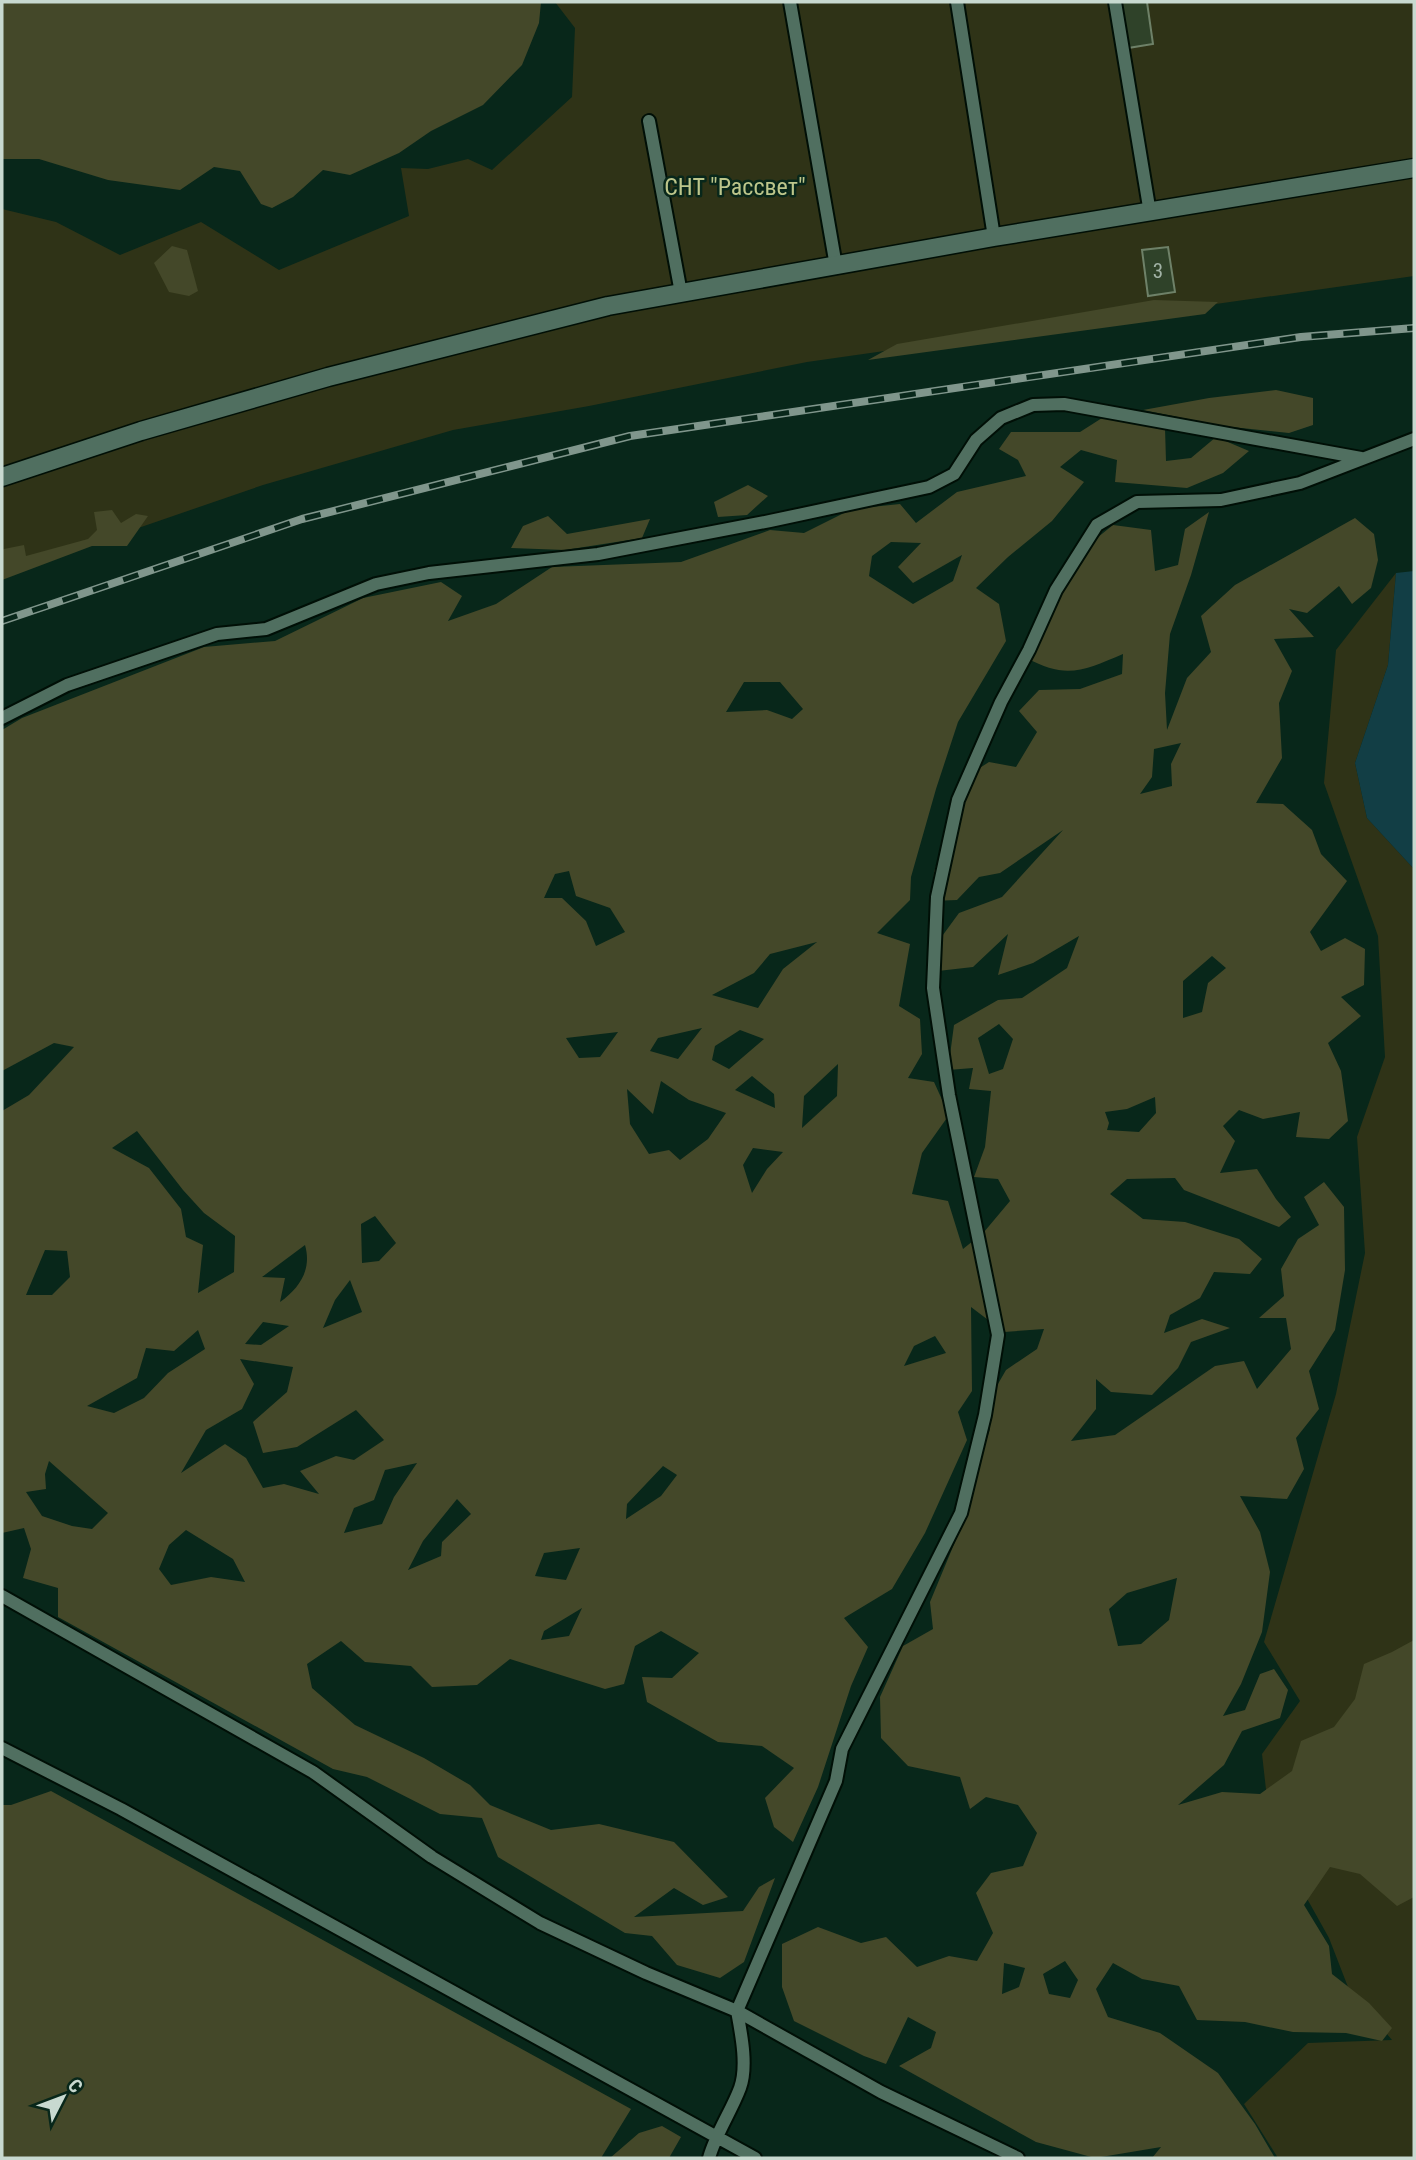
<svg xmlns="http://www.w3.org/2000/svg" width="1416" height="2160" viewBox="0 0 1416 2160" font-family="'Roboto Condensed',sans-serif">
<rect width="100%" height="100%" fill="#08271a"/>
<path fill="#2f3317" d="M 555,2 L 1414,2 L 1414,276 L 807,362 L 589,406 L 453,430 L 263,485 L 2,575 L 2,209 L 56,222 L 120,255 L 201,222 L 279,270 L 409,216 L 401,168 L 428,169 L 468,159 L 492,170 L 572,97 L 575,28 Z
M 1396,573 L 1388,665 L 1355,763 L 1367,818 L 1414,869 L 1414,2158 L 1278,2158 L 1244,2104 L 1308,2043 L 1392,2040 L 1348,1987 L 1329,1938 L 1271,1834 L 1262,1754 L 1300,1701 L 1264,1642 L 1336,1394 L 1365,1253 L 1357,1137 L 1385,1057 L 1378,936 L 1324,783 L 1336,650 Z"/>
<path fill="#444829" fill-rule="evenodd" d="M 2,2 L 541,2 L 539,23 L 522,65 L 483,105 L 431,131 L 399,153 L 350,175 L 323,170 L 293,197 L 272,208 L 261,204 L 240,171 L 214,167 L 180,190 L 108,180 L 39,159 L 2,159 Z
M 172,246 L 187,250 L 198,291 L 189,296 L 169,292 L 154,263 Z
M 1154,300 L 1218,302 L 1205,314 L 868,360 L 897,344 Z
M 1276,390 L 1313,398 L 1313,425 L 1289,433 L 1222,426 L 1143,410 L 1209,398 Z
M 1102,418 L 1165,428 L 1166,461 L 1191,458 L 1216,437 L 1249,451 L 1223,473 L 1187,488 L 1115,482 L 1117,460 L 1081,450 L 1060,467 L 1084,482 L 1052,521 L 1008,557 L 976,588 L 999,604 L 1006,641 L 958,722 L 936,789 L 911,877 L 910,900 L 877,933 L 910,944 L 899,1006 L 920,1019 L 922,1054 L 908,1078 L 934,1082 L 949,1115 L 922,1153 L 912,1194 L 948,1201 L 963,1249 L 984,1232 L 1010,1201 L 998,1179 L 974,1177 L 985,1147 L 991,1091 L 969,1089 L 973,1068 L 948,1070 L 954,1025 L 998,1000 L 1022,998 L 1067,968 L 1079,936 L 1033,963 L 998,975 L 1008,934 L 973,967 L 938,971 L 929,954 L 959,913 L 1002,897 L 1063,830 L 1000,873 L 979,877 L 957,900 L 932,901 L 934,872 L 964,778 L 989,762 L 1016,767 L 1037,732 L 1019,711 L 1039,690 L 1080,689 L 1122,674 L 1123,654 C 1085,670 1066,680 1027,658 L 1082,550 L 1113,525 L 1151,530 L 1155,571 L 1178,565 L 1185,529 L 1209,512 L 1191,575 L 1170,634 L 1165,693 L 1167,730 L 1187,678 L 1211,652 L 1201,616 L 1235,585 L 1355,518 L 1374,534 L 1378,560 L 1371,588 L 1352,604 L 1339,586 L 1307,613 L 1289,609 L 1314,637 L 1274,639 L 1292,671 L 1279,703 L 1282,758 L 1256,803 L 1283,804 L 1312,830 L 1321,854 L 1347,881 L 1310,932 L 1321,951 L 1345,938 L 1365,949 L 1364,985 L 1341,997 L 1361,1016 L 1328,1043 L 1341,1071 L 1348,1121 L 1329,1139 L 1296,1137 L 1300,1112 L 1263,1119 L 1239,1110 L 1223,1126 L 1235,1141 L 1220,1173 L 1257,1169 L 1276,1199 L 1291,1217 L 1279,1227 L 1184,1190 L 1175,1178 L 1127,1179 L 1110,1194 L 1143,1219 L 1185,1222 L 1239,1239 L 1262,1259 L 1250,1274 L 1214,1272 L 1200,1298 L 1170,1315 L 1164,1333 L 1202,1319 L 1230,1328 L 1191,1342 L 1178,1368 L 1152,1395 L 1111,1392 L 1096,1379 L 1096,1409 L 1071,1441 L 1115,1435 L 1215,1366 L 1244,1361 L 1257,1389 L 1291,1349 L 1286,1318 L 1259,1318 L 1284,1296 L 1281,1269 L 1298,1239 L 1319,1225 L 1304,1197 L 1324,1182 L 1344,1207 L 1345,1270 L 1335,1330 L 1309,1371 L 1319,1409 L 1296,1438 L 1304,1469 L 1287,1499 L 1240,1496 L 1260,1532 L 1270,1572 L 1262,1632 L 1241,1684 L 1223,1716 L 1245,1710 L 1260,1674 L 1274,1669 L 1288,1690 L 1280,1718 L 1242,1731 L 1224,1765 L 1178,1805 L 1222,1792 L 1260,1794 L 1292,1771 L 1301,1741 L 1334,1727 L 1355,1699 L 1364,1664 L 1392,1652 L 1414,1640 L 1414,1897 L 1397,1906 L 1360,1874 L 1330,1867 L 1304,1905 L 1329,1946 L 1332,1974 L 1369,2003 L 1392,2028 L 1382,2041 L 1346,2033 L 1293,2032 L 1245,2022 L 1197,2020 L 1179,1986 L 1142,1979 L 1113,1963 L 1096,1989 L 1108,2017 L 1160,2033 L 1218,2073 L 1255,2124 L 1275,2158 L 1152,2158 L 1161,2147 L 1095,2158 L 1036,2142 L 899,2066 L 931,2048 L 936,2032 L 908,2017 L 886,2064 L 864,2056 L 794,2021 L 782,1987 L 782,1944 L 818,1927 L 861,1943 L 886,1937 L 917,1967 L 949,1956 L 977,1961 L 993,1933 L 976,1893 L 991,1873 L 1023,1866 L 1037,1833 L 1018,1805 L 986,1797 L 970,1809 L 960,1777 L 908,1766 L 881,1738 L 880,1697 L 903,1646 L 933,1629 L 930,1602 L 962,1525 L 960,1497 L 971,1487 L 990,1429 L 987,1403 L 1006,1370 L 1037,1349 L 1044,1329 L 1004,1332 L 971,1307 L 972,1391 L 958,1412 L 967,1440 L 925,1533 L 892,1589 L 844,1618 L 868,1647 L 851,1686 L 818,1787 L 793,1842 L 774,1827 L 765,1798 L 794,1768 L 762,1746 L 718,1742 L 647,1702 L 642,1677 L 672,1678 L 699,1653 L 661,1631 L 635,1646 L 624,1684 L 605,1689 L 510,1659 L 477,1685 L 432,1687 L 411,1666 L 365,1662 L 341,1641 L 307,1664 L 312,1688 L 355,1725 L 424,1758 L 470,1785 L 490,1805 L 551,1830 L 599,1824 L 674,1842 L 728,1897 L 703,1905 L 674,1888 L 634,1917 L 743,1911 L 759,1887 L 775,1878 L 744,1962 L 720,1978 L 677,1965 L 652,1936 L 625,1933 L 498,1857 L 482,1818 L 440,1814 L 367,1777 L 333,1769 L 58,1617 L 58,1588 L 23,1578 L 31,1549 L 24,1528 L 2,1533 L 2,1111 L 29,1095 L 74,1047 L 54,1043 L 2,1071 L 2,730 L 22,718 L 204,647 L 275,641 L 363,598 L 441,582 L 462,596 L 448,621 L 496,604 L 552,567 L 681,562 L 770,530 L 804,533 L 852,509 L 900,504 L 916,523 L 957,492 L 1026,476 L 1018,460 L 999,449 L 1011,432 L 1080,432 ZM 891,542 L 921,543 L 898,567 L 913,583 L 962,555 L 953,581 L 913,604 L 869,576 L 872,556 ZM 744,682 L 780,682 L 803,709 L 792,719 L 767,710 L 726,712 ZM 1181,743 L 1171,764 L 1172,786 L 1140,794 L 1152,777 L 1154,749 ZM 569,871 L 576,896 L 610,908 L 625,932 L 596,946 L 586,921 L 562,898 L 544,898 L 555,874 ZM 817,942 L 783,969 L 758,1008 L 712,995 L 754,973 L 770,954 ZM 1212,956 L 1226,968 L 1208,983 L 1202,1012 L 1183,1018 L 1183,981 ZM 999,1024 L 1013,1039 L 1003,1069 L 989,1074 L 978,1038 ZM 702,1028 L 678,1059 L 650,1051 L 658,1038 ZM 740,1030 L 764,1039 L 729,1069 L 712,1060 L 715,1046 ZM 618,1032 L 600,1057 L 579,1058 L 566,1038 ZM 838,1064 L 837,1096 L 802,1128 L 804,1096 ZM 752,1076 L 774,1094 L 775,1108 L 735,1090 ZM 661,1081 L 689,1100 L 726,1113 L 708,1139 L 680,1160 L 669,1150 L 649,1154 L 630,1124 L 627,1089 L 653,1114 ZM 1155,1097 L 1156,1113 L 1139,1132 L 1107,1130 L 1109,1123 L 1105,1112 L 1127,1109 ZM 137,1131 L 183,1190 L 204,1213 L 235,1236 L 234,1272 L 198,1293 L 203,1245 L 186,1237 L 181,1209 L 149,1168 L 112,1148 ZM 753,1148 L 783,1152 L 767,1169 L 752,1193 L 743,1165 ZM 375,1216 L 396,1243 L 379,1261 L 362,1263 L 361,1224 ZM 305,1245 C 312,1269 300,1288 280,1302 L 285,1278 L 262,1277 ZM 45,1250 L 67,1251 L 70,1277 L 52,1295 L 26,1295 ZM 350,1280 L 362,1312 L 323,1328 L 335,1300 ZM 263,1322 L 289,1326 L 261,1345 L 245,1344 ZM 198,1330 L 205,1349 L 168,1373 L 144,1398 L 114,1413 L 87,1406 L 137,1378 L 146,1348 L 174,1351 ZM 935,1336 L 946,1353 L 904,1366 L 914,1346 ZM 240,1359 L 293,1367 L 287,1392 L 253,1422 L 263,1453 L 297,1447 L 356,1410 L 384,1440 L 354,1460 L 336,1456 L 300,1471 L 319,1494 L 284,1484 L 263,1488 L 246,1458 L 225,1444 L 181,1473 L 206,1430 L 242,1409 L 254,1384 ZM 49,1461 L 108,1513 L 92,1529 L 72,1526 L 42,1516 L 26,1492 L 46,1489 L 45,1474 ZM 417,1463 L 394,1497 L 382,1524 L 344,1533 L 354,1508 L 374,1500 L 385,1470 ZM 663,1466 L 677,1475 L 661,1496 L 626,1519 L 627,1504 ZM 457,1499 L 471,1514 L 442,1542 L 441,1556 L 408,1570 L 423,1541 ZM 186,1530 L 233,1559 L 245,1582 L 211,1577 L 171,1585 L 159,1569 L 169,1545 ZM 580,1548 L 566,1580 L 535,1576 L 544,1553 ZM 1177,1578 L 1169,1620 L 1141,1644 L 1118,1646 L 1109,1609 L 1127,1593 ZM 582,1608 L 569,1636 L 541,1640 L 544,1631 ZM 1065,1961 L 1078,1980 L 1070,1998 L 1049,1994 L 1043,1974 ZM 1004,1963 L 1025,1968 L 1019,1987 L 1002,1994 Z
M 748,485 L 768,496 L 747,515 L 718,517 L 714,502 Z
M 112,510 L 121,523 L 136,514 L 148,516 L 127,546 L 92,546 L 2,580 L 2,550 L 4,549 L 24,545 L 26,556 L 88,539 L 97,530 L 94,512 Z
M 548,516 L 567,534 L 650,519 L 642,538 L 565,550 L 511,548 L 523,526 Z
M 51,1791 L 631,2109 L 601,2158 L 2,2158 L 2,1805 L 11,1805 Z
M 662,2126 L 681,2137 L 669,2158 L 610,2158 L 639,2133 Z"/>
<path fill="#123e45" d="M 1414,571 L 1414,869 L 1367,818 L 1355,763 L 1388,665 L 1396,573 Z"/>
<path fill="#2f4229" stroke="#6e8168" stroke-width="2" d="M 1121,2 L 1147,2 L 1153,44 L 1128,48 Z
M 1168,247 L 1175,292 L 1148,296 L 1142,250 Z"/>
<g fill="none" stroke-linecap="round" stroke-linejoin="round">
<g stroke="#000f06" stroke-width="16">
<path id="service" d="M 790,2 L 836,266
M 957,2 L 994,237
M 1115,2 L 1150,213
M 649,121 L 681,293
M 2,718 L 67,685 L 217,634 L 266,629 L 376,584 L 429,573 L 598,554 L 770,521 L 929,487 L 954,474 L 976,440 L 1001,418 L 1033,405 L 1064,404 L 1361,458
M 2,1596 L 313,1772 L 432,1857 L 540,1923 L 646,1973 L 737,2011 L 881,2092 L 1018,2158
M 2,1748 L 121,1809 L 755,2158
M 709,2158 C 716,2133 731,2112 740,2088 C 748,2066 741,2033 737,2011 L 836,1781 L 842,1749 L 961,1513 L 985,1415 L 998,1335 L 949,1095 L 933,988 L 937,897 L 958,800 L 1001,702 L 1029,650 L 1056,590 L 1097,525 L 1137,502 L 1221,500 L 1300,483 L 1414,439"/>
</g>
<g stroke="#000f06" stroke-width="21">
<path id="minor" d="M 2,477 L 141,431 L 328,377 L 608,306 L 994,237 L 1414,168"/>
</g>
<use href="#service" stroke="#506f60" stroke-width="12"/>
<use href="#minor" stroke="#506f60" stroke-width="18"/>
<g stroke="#80968c" stroke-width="8">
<path id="rail" d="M 2,621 L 302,519 L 630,436 L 1301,337 L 1414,328"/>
</g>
<use href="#rail" stroke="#08271a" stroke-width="5" stroke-dasharray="16" stroke-linecap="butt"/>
</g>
<g text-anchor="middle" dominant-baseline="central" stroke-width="5" stroke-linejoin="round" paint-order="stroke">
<g font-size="21" fill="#a2b3a6">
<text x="1158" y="271">3</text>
</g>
<g font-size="24" fill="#bdc68b" stroke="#08271a">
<text x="735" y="187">СНТ "Рассвет"</text>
</g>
</g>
<rect width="1416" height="2160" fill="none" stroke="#c8d9d0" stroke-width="7"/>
<g transform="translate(63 2097) rotate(48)" stroke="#08271a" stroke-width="5" paint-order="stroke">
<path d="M0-5L12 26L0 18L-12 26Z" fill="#c8d9d0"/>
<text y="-10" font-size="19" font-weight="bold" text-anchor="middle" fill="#c8d9d0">С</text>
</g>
</svg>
